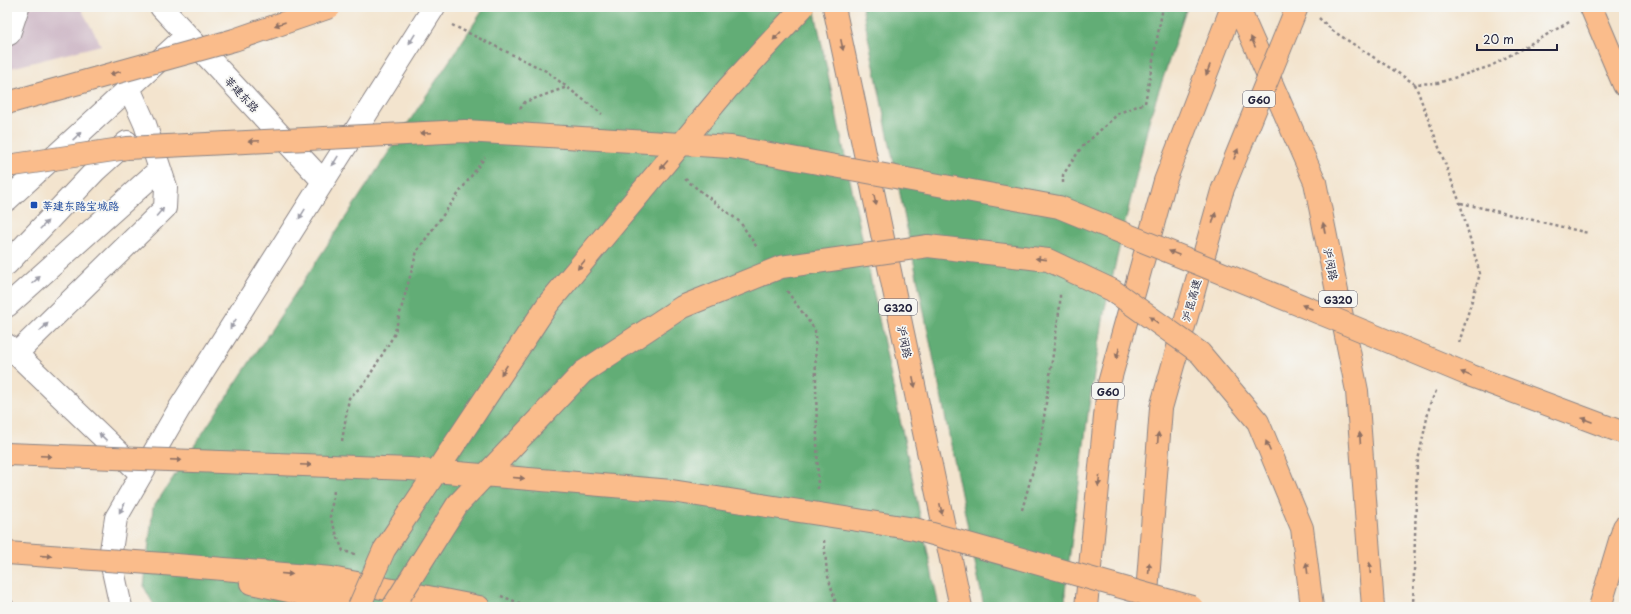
<svg xmlns="http://www.w3.org/2000/svg" width="1631" height="614" viewBox="0 0 1631 614" font-family="'Playpen Sans','LXGW WenKai TC',sans-serif">
<rect width="100%" height="100%" fill="#f6f6f2"/>
<filter id="ink" filterUnits="userSpaceOnUse"><feTurbulence type="fractalNoise" baseFrequency=".025" numOctaves="2"/><feDisplacementMap in="SourceGraphic" scale="8" xChannelSelector="R" yChannelSelector="G"/><feConvolveMatrix kernelMatrix="1 2 1 2 8 2 1 2 1" color-interpolation-filters="sRGB"/></filter>
<filter id="wash" filterUnits="userSpaceOnUse"><feTurbulence type="fractalNoise" baseFrequency=".012" numOctaves="4" result="noise"/><feDisplacementMap in="SourceGraphic" scale="16" xChannelSelector="R" yChannelSelector="G"/><feGaussianBlur stdDeviation="0.9" result="paint"/><feColorMatrix in="noise" values="0 0 0 0 0 0 0 0 0 0 0 0 0 0 0 0 0 1.4 0 .05"/><feComposite in="paint" operator="in"/></filter>
<g filter="url(#wash)">
<rect width="100%" height="100%" fill="#f3e4ce"/>
<path fill="#d1bdca" d="M 7,7 L 80,7 L 101,45 L 7,69 Z"/>
<path fill="#62ad76" stroke="#426858" d="M 485,7 L 814,7 L 939,607 L 155,607 L 144,587 L 153,508 Z
M 862,7 L 1187,7 L 1150,117 L 1105,308 L 1089,406 L 1065,592 L 1066,607 L 984,607 Z"/>
</g>
<g filter="url(#ink)">
<g fill="none" stroke-linecap="round" stroke-linejoin="round">
<g stroke="#8a8384" stroke-width="24">
<path id="minor" d="M 161,7 L 323,181
M 7,35 L 9,34 L 18,7
M 7,200 L 187,35
M 7,264 L 96,170 L 127,142
M 7,306 L 160,169
M 7,345 L 135,468
M 16,354 L 165,208 L 166,187 L 145,124 L 129,88
M 121,607 L 110,557 L 116,518 L 179,409 L 434,7"/>
</g>
<g stroke="#8a8384" stroke-width="24">
<path id="highway" d="M 834,7 L 961,607
M 1238,7 L 1315,182 L 1357,391 L 1373,607
M 1591,7 L 1624,85
M 164,564 L 331,578 L 479,607
M 251,583 L 364,607
M 1086,607 L 1108,387 L 1165,181 L 1232,7
M 1146,607 L 1161,408 L 1222,191
M 1600,607 L 1624,527"/>
</g>
<path stroke="#8a8384" stroke-width="2.5" stroke-dasharray="3 3" stroke-linecap="butt" d="M 1319,18 L 1333,31 L 1415,84 L 1438,83 L 1491,66 L 1571,21
M 452,25 L 546,71 L 602,114
M 1415,84 L 1460,203 L 1480,274 L 1459,343
M 520,109 L 525,102 L 567,87
M 685,179 L 740,222 L 758,249
M 1063,183 L 1063,175 L 1081,148 L 1119,113 L 1145,103 L 1163,7
M 1461,203 L 1588,233
M 787,291 L 815,330 L 818,489
M 342,441 L 349,398 L 365,383 L 394,335 L 417,251 L 485,157
M 334,491 L 330,517 L 343,551 L 355,554
M 1022,510 L 1040,445 L 1060,305 L 1060,292
M 824,540 L 827,573 L 837,607
M 501,596 L 530,607
M 1413,607 L 1417,465 L 1430,404 L 1437,389"/>
<use href="#minor" stroke="#fff" stroke-width="22"/>
<use href="#highway" stroke="#fabc8b" stroke-width="22"/>
<g stroke="#22223b" stroke-width="4.5">
<path id="rail" d="M 7,595 L 13,607"/>
</g>
<use href="#rail" stroke="#f6f6f2" stroke-width="3" stroke-dasharray="9" stroke-linecap="butt"/>
<g stroke="#8a8384" stroke-width="24" stroke-linecap="butt">
<path id="highway-bridge" d="M 7,103 L 234,40 L 330,7
M 7,166 L 127,148 L 465,131 L 731,147 L 1059,207 L 1332,318 L 1469,375 L 1624,433
M 1222,191 L 1297,7
M 7,454 L 410,469 L 672,491 L 915,529 L 1192,607
M 7,553 L 164,564
M 359,607 L 384,550 L 548,304 L 728,88 L 803,7
M 393,607 L 457,505 L 583,372 L 682,307 L 781,267 L 928,246 L 1048,260 L 1112,290 L 1200,353 L 1258,422 L 1302,528 L 1312,607"/>
</g>
<use href="#highway-bridge" stroke="#fabc8b" stroke-width="22"/>
</g>
<defs><path id="oneway-solid" d="M-6-.8H1V-3.2L6.5 0L1 3.2V.8H-6Z"/></defs>
<g fill="#8e6f63">
<use href="#oneway-solid" transform="translate(280 24) rotate(161)"/>
<use href="#oneway-solid" transform="translate(777 36) rotate(133)"/>
<use href="#oneway-solid" transform="translate(1253 42) rotate(-114)"/>
<use href="#oneway-solid" transform="translate(842 45) rotate(78)"/>
<use href="#oneway-solid" transform="translate(1208 70) rotate(111)"/>
<use href="#oneway-solid" transform="translate(115 73) rotate(165)"/>
<use href="#oneway-solid" transform="translate(426 133) rotate(177)"/>
<use href="#oneway-solid" transform="translate(254 141) rotate(177)"/>
<use href="#oneway-solid" transform="translate(1236 154) rotate(-68)"/>
<use href="#oneway-solid" transform="translate(664 165) rotate(130)"/>
<use href="#oneway-solid" transform="translate(875 200) rotate(78)"/>
<use href="#oneway-solid" transform="translate(1214 218) rotate(-74)"/>
<use href="#oneway-solid" transform="translate(1324 228) rotate(-101)"/>
<use href="#oneway-solid" transform="translate(1174 253) rotate(-158)"/>
<use href="#oneway-solid" transform="translate(1041 259) rotate(-174)"/>
<use href="#oneway-solid" transform="translate(581 265) rotate(130)"/>
<use href="#oneway-solid" transform="translate(1307 307) rotate(-158)"/>
<use href="#oneway-solid" transform="translate(1154 320) rotate(-144)"/>
<use href="#oneway-solid" transform="translate(1118 353) rotate(105)"/>
<use href="#oneway-solid" transform="translate(504 370) rotate(124)"/>
<use href="#oneway-solid" transform="translate(1466 374) rotate(-158)"/>
<use href="#oneway-solid" transform="translate(914 382) rotate(78)"/>
<use href="#oneway-solid" transform="translate(1587 420) rotate(-159)"/>
<use href="#oneway-solid" transform="translate(1158 438) rotate(-86)"/>
<use href="#oneway-solid" transform="translate(1360 438) rotate(-94)"/>
<use href="#oneway-solid" transform="translate(1268 446) rotate(-113)"/>
<use href="#oneway-solid" transform="translate(46 456) rotate(2)"/>
<use href="#oneway-solid" transform="translate(176 460) rotate(2)"/>
<use href="#oneway-solid" transform="translate(306 465) rotate(2)"/>
<use href="#oneway-solid" transform="translate(519 478) rotate(5)"/>
<use href="#oneway-solid" transform="translate(1099 481) rotate(96)"/>
<use href="#oneway-solid" transform="translate(941 509) rotate(78)"/>
<use href="#oneway-solid" transform="translate(46 556) rotate(4)"/>
<use href="#oneway-solid" transform="translate(1149 568) rotate(-86)"/>
<use href="#oneway-solid" transform="translate(1307 568) rotate(-97)"/>
<use href="#oneway-solid" transform="translate(1370 568) rotate(-94)"/>
<use href="#oneway-solid" transform="translate(287 574) rotate(5)"/>
</g>
<g fill="#9c9ca7">
<use href="#oneway-solid" transform="translate(412 39) rotate(122)"/>
<use href="#oneway-solid" transform="translate(77 136) rotate(-43)"/>
<use href="#oneway-solid" transform="translate(335 161) rotate(122)"/>
<use href="#oneway-solid" transform="translate(160 212) rotate(-49)"/>
<use href="#oneway-solid" transform="translate(302 214) rotate(122)"/>
<use href="#oneway-solid" transform="translate(44 225) rotate(-46)"/>
<use href="#oneway-solid" transform="translate(36 280) rotate(-42)"/>
<use href="#oneway-solid" transform="translate(233 324) rotate(122)"/>
<use href="#oneway-solid" transform="translate(44 327) rotate(-44)"/>
<use href="#oneway-solid" transform="translate(103 437) rotate(-136)"/>
<use href="#oneway-solid" transform="translate(122 508) rotate(120)"/>
</g>
</g>
<rect fill="#1a4fb4" stroke="#f6f6f2" stroke-width="1.5" x="30" y="201" width="8" height="8" rx="2"/>
<g text-anchor="middle" dominant-baseline="central" stroke-width="3.5" stroke-linejoin="round" paint-order="stroke">
<g fill="#f6f6f2" stroke="#626272" stroke-width="1">
<rect x="1243" y="91" width="32" height="16" rx="3"/>
<rect x="1319" y="291" width="38" height="16" rx="3"/>
<rect x="879" y="299" width="38" height="16" rx="3"/>
<rect x="1092" y="383" width="32" height="16" rx="3"/>
</g>
<g font-size="10" font-weight="bold" fill="#22223b">
<text x="1259" y="99">G60</text>
<text x="1338" y="299">G320</text>
<text x="898" y="307">G320</text>
<text x="1108" y="391">G60</text>
</g>
<g font-size="11" fill="#22223b" stroke="#f6f6f2">
<text transform="translate(242 94) rotate(47)">莘建东路</text>
<text transform="translate(1331 264) rotate(79)">沪闵路</text>
<text transform="translate(1191 300) rotate(-74)">沪昆高速</text>
<text transform="translate(905 342) rotate(78)">沪闵路</text>
</g>
<g font-size="11" fill="#164399" stroke="#f6f6f2" text-anchor="start">
<text x="42" y="205">莘建东路宝城路</text>
</g>
</g>
<rect width="1631" height="614" fill="none" stroke="#f6f6f2" stroke-width="24"/>
<path d="M1477 44v6h80v-6" fill="none" stroke="#22223b" stroke-width="2"/>
<text x="1483" y="44" font-size="12" fill="#22223b" stroke="#f6f6f2" stroke-width="3" paint-order="stroke">20 m</text>
</svg>
